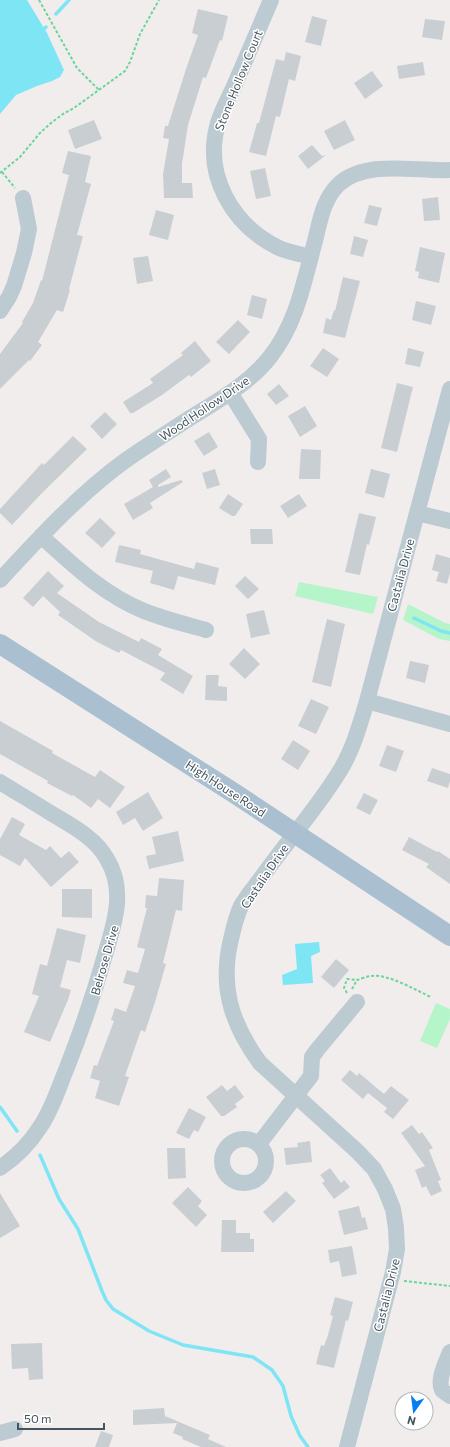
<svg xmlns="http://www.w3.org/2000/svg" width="450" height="1447" viewBox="0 0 450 1447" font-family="Commissioner,sans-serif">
<rect width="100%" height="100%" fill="#f1eded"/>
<path fill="#b6f4ca" d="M 299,582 L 378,597 L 373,614 L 295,596 Z
M 408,604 L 445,623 L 450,624 L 450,641 L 439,639 L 403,620 Z
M 436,1003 L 450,1009 L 450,1019 L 437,1048 L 420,1041 Z"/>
<path fill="#7ee5f5" d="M 0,0 L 27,0 L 47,33 L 64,70 L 60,77 L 52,81 L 37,86 L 16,95 L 0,114 Z
M 319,942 L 320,952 L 311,956 L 313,983 L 283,985 L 282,975 L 297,969 L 295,944 Z"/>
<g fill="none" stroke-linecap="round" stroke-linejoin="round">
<path stroke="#7ee5f5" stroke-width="3.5" d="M 56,14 L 69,0
M 41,32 L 46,27
M 414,618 L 441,631 L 450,633
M 0,1107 L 17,1131
M 40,1155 L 59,1199 L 78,1229 L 102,1291 L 106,1300 L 113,1309 L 149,1331 L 183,1345 L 253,1357 L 272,1370 L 283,1386 L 291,1416 L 300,1436 L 308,1447"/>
</g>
<path fill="#c9ced3" d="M 198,9 L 228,16 L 222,41 L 220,40 L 206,78 L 203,77 L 188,125 L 182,164 L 182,183 L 192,183 L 193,198 L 164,198 L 163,174 L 169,139 L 163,138 L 165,126 L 168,126 L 186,69 L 198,35 L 192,33 Z
M 312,16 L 327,20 L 321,46 L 305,42 Z
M 425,19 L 445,21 L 442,40 L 422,37 Z
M 286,52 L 301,56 L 295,81 L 289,79 L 280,117 L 276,116 L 266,156 L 249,152 L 257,123 L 259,123 L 276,59 L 284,61 Z
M 423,62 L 425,75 L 399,79 L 397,66 Z
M 372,71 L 383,86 L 365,99 L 354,83 Z
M 94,120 L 102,139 L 75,149 L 68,130 Z
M 345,120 L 355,140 L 334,150 L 324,131 Z
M 312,145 L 322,156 L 326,155 L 308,169 L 298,156 Z
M 68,151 L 91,156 L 85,182 L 91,184 L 77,235 L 83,236 L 69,289 L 70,290 L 63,312 L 57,310 L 38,342 L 42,345 L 30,361 L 29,360 L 0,389 L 0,354 L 23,323 L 22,322 L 33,303 L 41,280 L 42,281 L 69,175 L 62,173 Z
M 265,168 L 271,196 L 256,199 L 250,171 Z
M 438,197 L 440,220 L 424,221 L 422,199 Z
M 369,205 L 382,208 L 377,226 L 364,223 Z
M 156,210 L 174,215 L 168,240 L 149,235 Z
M 354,236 L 368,240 L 363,257 L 350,254 Z
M 420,247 L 445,253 L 439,283 L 418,278 L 419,272 L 415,271 Z
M 148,256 L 153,281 L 137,284 L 133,258 Z
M 343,277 L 360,281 L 345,338 L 323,333 L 326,318 L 331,320 L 334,310 L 335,311 Z
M 252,295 L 267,299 L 262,319 L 247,315 Z
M 416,301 L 436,306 L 431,325 L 412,320 Z
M 238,320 L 250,332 L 229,354 L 216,342 Z
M 195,341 L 211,361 L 191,377 L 189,375 L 162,395 L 133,413 L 130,413 L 123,402 L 153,383 L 150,379 L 183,355 L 181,353 Z
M 323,348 L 339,359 L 327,377 L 310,366 Z
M 408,348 L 424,352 L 420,367 L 405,364 Z
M 397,383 L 413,387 L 397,452 L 381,448 Z
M 279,384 L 289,396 L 276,405 L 267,394 Z
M 305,406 L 317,426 L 300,437 L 288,416 Z
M 105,412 L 117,424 L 102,439 L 90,426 Z
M 209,432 L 218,447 L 204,456 L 194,441 Z
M 73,436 L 87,449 L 41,494 L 12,525 L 0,513 L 0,509 L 42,463 L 44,465 Z
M 301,449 L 321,450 L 320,479 L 299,479 Z
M 166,469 L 171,477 L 158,485 L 158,487 L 181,480 L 183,482 L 150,503 L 153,508 L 133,520 L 124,504 L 153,487 L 149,480 Z
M 215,469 L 220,485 L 207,489 L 202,473 Z
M 371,469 L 390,474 L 384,498 L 365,493 Z
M 228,494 L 243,504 L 235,516 L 232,516 L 219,508 Z
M 299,494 L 307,506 L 288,518 L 280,506 Z
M 359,513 L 376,517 L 369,545 L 367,544 L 360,575 L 345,572 Z
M 100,518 L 116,533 L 102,548 L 85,533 Z
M 250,529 L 272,529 L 273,544 L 251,544 Z
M 119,545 L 141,550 L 140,554 L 194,569 L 196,562 L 219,568 L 215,585 L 178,576 L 174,590 L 150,583 L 153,571 L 115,562 Z
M 436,554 L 450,558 L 450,573 L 447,584 L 436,581 L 439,572 L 432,570 Z
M 48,571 L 64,586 L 57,593 L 99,622 L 139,642 L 141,638 L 162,649 L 158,655 L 193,676 L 183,694 L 160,680 L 165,673 L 121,650 L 119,653 L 97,642 L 58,615 L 60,612 L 43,596 L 33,607 L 23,598 Z
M 245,576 L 259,589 L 248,599 L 235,586 Z
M 264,610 L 270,634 L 251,638 L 246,614 Z
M 327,619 L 345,624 L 331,687 L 312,682 Z
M 244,648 L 260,664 L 245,679 L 229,664 Z
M 410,661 L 429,665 L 425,683 L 406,678 Z
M 206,675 L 219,675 L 218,686 L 227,687 L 227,701 L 205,700 Z
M 311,699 L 329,707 L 316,734 L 298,726 Z
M 0,721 L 53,751 L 52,753 L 95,777 L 100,770 L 125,787 L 110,808 L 98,799 L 91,808 L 73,795 L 72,796 L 47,783 L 48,781 L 0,754 Z
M 293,740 L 310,751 L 298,770 L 281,759 Z
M 387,745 L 404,751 L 396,772 L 379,766 Z
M 432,768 L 450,774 L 450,781 L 448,788 L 427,781 Z
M 148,792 L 163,818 L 143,831 L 135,818 L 123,825 L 116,812 Z
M 364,793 L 378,800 L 370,815 L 356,808 Z
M 12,817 L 25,824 L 19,835 L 46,850 L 50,846 L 61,858 L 69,851 L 79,862 L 51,887 L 25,858 L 20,866 L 0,855 L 0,839 Z
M 178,831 L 184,861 L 149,869 L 146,856 L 156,854 L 152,837 Z
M 409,837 L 437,852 L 438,851 L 450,859 L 450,884 L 426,867 L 429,864 L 402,850 Z
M 159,878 L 184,880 L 182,911 L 176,910 L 163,963 L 166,964 L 155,1002 L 145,1032 L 141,1030 L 125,1076 L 129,1077 L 119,1106 L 95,1098 L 100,1081 L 90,1078 L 94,1065 L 97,1066 L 114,1021 L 111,1020 L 115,1008 L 126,1012 L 135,986 L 123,983 L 127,970 L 138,973 L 145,949 L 137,947 L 147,908 L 145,908 L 146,895 L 157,896 Z
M 62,889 L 92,889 L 92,918 L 62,917 Z
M 57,928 L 86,935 L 80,963 L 67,960 L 60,987 L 71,990 L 68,1000 L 50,1042 L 24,1032 L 39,996 L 32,994 L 40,964 L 47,966 Z
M 336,959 L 349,970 L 334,988 L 321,977 Z
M 350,1070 L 357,1076 L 359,1073 L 384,1094 L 391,1086 L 409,1100 L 393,1119 L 384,1112 L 387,1108 L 368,1093 L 363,1099 L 341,1080 Z
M 222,1085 L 227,1091 L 235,1085 L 244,1097 L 235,1104 L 237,1107 L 224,1116 L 221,1116 L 206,1097 Z
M 189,1108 L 206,1117 L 198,1132 L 194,1130 L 189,1139 L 176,1133 Z
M 412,1125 L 419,1134 L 422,1132 L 433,1148 L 429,1150 L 441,1180 L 438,1181 L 442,1191 L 431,1196 L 426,1186 L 422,1188 L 415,1170 L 425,1166 L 401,1133 Z
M 310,1141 L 312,1162 L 286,1165 L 284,1148 L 298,1147 L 297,1143 Z
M 167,1148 L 185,1148 L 186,1178 L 168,1179 Z
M 330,1168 L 341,1183 L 344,1180 L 350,1187 L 334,1199 L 322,1183 L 325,1181 L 320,1175 Z
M 188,1187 L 202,1201 L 198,1206 L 207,1215 L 196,1227 L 172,1203 Z
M 286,1191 L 296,1201 L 273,1223 L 263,1212 Z
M 0,1193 L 20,1226 L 0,1238 Z
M 359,1206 L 362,1218 L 365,1217 L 368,1229 L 344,1235 L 338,1211 Z
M 222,1220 L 236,1220 L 236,1233 L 250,1233 L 250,1239 L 254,1239 L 254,1252 L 221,1252 Z
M 352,1246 L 357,1274 L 342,1277 L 339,1261 L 330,1263 L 328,1250 Z
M 335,1297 L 353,1302 L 348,1321 L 346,1320 L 334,1368 L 316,1364 L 321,1345 L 324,1346 L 328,1335 L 333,1316 L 330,1315 Z
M 42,1343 L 43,1379 L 29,1380 L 28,1368 L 12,1369 L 11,1344 Z
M 164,1408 L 165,1416 L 210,1435 L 208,1439 L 226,1447 L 201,1447 L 182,1439 L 183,1437 L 173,1433 L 177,1423 L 133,1425 L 133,1410 Z
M 101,1431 L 113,1435 L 109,1447 L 95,1447 Z"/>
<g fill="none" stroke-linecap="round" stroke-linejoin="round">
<path stroke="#6bd59a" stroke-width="2" stroke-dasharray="3 2" stroke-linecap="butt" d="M 39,0 L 77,68 L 99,90
M 2,172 L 15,188
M 0,173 L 20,157 L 40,133 L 51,123 L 63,114 L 74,108 L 125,71 L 130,62 L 140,34 L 159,0
M 352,989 L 357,980 C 361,979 367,976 372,976 C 389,974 415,990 431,997
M 347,993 L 344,988 L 347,979 L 357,980
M 404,1281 L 450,1286"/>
<path stroke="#bccad2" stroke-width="16" d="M 271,0 C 259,28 247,56 235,84 C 230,96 222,109 218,123 C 203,175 232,225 279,248 C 288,252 300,254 310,257
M 0,311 L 9,297 L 14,286 L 24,253 L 29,229 L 23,198
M 231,394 L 259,439 L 258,462
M 417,513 L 450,521
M 41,536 C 73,565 104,595 144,611 C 164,619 185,624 206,630
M 0,580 C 40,537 79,494 126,460 C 146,446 167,433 187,420 C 217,401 248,385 270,357 C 297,323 304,281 315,241 C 320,221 323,199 339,184 C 367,159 416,172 450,170
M 367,701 L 450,724
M 0,782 C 16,792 33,802 49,812 C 70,825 95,837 107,859 C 115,872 118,888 117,903 C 116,920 110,938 105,955 C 94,994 81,1032 66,1070 C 58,1089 52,1110 40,1127 C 30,1143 16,1157 0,1168
M222 1161a22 22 0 1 1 44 0a22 22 0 1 1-44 0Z
M 259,1144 L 311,1076 L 312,1057 L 317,1050 L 357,1002
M 450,1352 C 446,1362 437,1380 442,1390 C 444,1392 448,1394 450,1396
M 0,1433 L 15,1429
M 347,1447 L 393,1272 L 397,1249 L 396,1228 L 393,1209 L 385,1189 L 374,1169 L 358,1152 L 260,1063 C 230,1022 219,984 232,935 C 234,926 237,915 241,906 C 247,895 257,884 264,874 C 289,839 319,806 341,769 C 354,747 360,724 367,701 L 450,389"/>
<path stroke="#aac0d0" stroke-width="20" d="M 0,644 L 234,793 L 450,936"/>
</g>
<g text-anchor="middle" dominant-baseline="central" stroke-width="3" stroke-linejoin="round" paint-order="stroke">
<g font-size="12" fill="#44535d" stroke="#fff">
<text transform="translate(238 80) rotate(-68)">Stone Hollow Court</text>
<text transform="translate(204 408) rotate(-34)">Wood Hollow Drive</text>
<text transform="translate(400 575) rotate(-75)">Castalia Drive</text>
<text transform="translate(226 788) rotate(33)">High House Road</text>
<text transform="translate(264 876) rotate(-56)">Castalia Drive</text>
<text transform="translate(104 960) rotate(-74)">Belrose Drive</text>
<text transform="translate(386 1295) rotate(-76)">Castalia Drive</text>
</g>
</g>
<g transform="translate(414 1411) rotate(194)"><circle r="19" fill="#ffffff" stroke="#b4babe"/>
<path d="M0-3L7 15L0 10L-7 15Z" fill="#057df3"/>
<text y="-6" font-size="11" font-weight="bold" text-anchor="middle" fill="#44535d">N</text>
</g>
<path d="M18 1423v6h86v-6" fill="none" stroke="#44535d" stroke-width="2"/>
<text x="24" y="1423" font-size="12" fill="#44535d" stroke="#ffffff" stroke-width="3" paint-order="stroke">50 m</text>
</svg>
